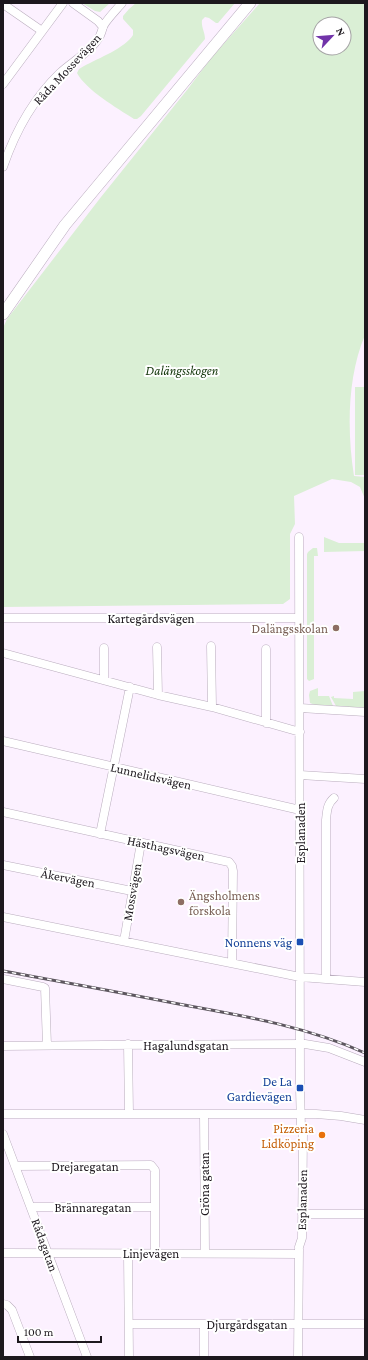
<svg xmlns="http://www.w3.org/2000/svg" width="368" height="1360" viewBox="0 0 368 1360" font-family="'Crimson Pro',serif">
<rect width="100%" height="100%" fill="#fcf1ff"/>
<path fill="#daefd5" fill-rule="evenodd" d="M 82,3 L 110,3 L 100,12 L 95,11 Z
M 136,3 L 235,3 L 218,23 L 216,23 L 209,18 L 205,17 L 202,20 C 201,27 205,32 205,39 L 141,116 L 137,119 L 134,119 C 117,108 86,90 77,73 L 79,69 L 84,66 C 99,58 125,48 133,35 L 133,30 L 123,19 L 123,16 L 129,9 Z
M 260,3 L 365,3 L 365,335 C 347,377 347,432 354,476 L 365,477 L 365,499 L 360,487 L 351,482 L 332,479 L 294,496 L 295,524 L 290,534 L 290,599 L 283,604 L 3,607 L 3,328 L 7,319 L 101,197 L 187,90 L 212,57 ZM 320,24 L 344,24 L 344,48 L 320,48 Z
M 355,387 L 365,387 L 365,475 L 355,475 Z
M 324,537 L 339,543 L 365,543 L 365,551 L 324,552 Z
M 313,548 L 317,548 L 318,556 L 314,556 L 314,679 L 309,681 L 307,679 L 307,554 L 308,552 Z
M 318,688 L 318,696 L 329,696 L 333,706 L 315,705 L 310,703 L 309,695 L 310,691 Z
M 365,691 L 365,708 L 336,706 L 331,697 L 334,696 L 334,698 L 353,699 L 353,692 Z"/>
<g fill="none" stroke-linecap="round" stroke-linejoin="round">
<g stroke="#baadbe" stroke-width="9">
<path id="minor" d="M 73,3 L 98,21 L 103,27
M 3,4 L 42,31
M 3,84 L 63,3
M 3,167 C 15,132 33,99 60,73 C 71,63 85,55 95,43 C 100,37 101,34 103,27 C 105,21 118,8 122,3
M 299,537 L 300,1088 L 301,1128 L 303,1133 L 302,1238 L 299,1247
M 3,618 L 299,618
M 211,646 L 212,707
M 157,647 L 158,695
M 266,649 L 266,723
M 3,653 L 158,695 L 212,707 L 300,732
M 104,680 L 104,648
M 300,708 L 365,712
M 3,741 L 300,810
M 300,775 L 365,779
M 3,812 L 229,862 L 232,866 L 233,871 L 232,963
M 100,834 L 130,687
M 3,865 L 132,891
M 3,917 L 300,977 L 365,982
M 124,941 L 141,843
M 3,979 L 43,987 L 45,988 L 47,1045
M 326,979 L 326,820 C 327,811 327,804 334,798
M 128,1044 L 129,1114
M 3,1046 L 104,1045 L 305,1044 L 329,1048 L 365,1062
M 3,1114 L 316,1114 L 341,1116 L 365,1120
M 204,1114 L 205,1253
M 3,1134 L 87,1357
M 15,1166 L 151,1165 L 155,1170 L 155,1253
M 31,1207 L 155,1207
M 302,1214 L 365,1214
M 3,1253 L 299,1254
M 128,1253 L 129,1357
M 3,1304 L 7,1305 L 12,1310 L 30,1357
M 129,1324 L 365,1324
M 204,1324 L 204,1357
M 298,1357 L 299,1249"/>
</g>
<g stroke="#baadbe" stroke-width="12">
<path id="major" d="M 3,314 L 65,225 L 250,3"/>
</g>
<use href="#minor" stroke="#fff" stroke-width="8"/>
<use href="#major" stroke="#fff" stroke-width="11"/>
<g stroke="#5d575f" stroke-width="3">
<path id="rail" d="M 3,971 C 63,982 124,993 184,1005 C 245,1016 308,1027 365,1053"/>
</g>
<use href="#rail" stroke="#fff" stroke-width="1.5" stroke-dasharray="4.5" stroke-linecap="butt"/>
</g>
<g fill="#8d6e63" stroke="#fff" stroke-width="1.5">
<circle cx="336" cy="628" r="4"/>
<circle cx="181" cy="902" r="4"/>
</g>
<g fill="#1a4fb4" stroke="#fff" stroke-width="1.5">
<rect x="296" y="938" width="8" height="8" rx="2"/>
<rect x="296" y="1084" width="8" height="8" rx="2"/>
</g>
<circle fill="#e8710a" stroke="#fff" stroke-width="1.5" cx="322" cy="1135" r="4"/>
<g text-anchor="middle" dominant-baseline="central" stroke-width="4" stroke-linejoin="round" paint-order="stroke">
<g font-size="13" fill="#1d181e" stroke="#fff">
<text transform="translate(67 69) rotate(-47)">Råda Mossevägen</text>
<text x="151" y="618">Kartegårdsvägen</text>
<text transform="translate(151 776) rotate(13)">Lunnelidsvägen</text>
<text transform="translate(300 833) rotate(-90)">Esplanaden</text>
<text transform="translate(166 848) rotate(12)">Hästhagsvägen</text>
<text transform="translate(68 878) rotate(11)">Åkervägen</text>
<text transform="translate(132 892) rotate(-80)">Mossvägen</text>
<text x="186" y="1045">Hagalundsgatan</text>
<text x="85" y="1166">Drejaregatan</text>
<text transform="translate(204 1184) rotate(-90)">Gröna gatan</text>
<text transform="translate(302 1200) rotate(-89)">Esplanaden</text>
<text x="93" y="1207">Brännaregatan</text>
<text transform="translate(45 1245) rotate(70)">Rådagatan</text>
<text x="151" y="1253">Linjevägen</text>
<text x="247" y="1324">Djurgårdsgatan</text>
</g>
<g font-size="13" font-style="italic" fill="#13360a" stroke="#fff">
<text x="182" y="370">Dalängsskogen</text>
</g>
<g font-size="13" fill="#785e54" stroke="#fff" text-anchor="end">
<text x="328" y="628">Dalängsskolan</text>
<text x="189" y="895" text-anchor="start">Ängsholmens<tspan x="189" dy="15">förskola</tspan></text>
</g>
<g font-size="13" fill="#164399" stroke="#fff" text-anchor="end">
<text x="292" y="942">Nonnens väg</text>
<text x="292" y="1081">De La<tspan x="292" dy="15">Gardievägen</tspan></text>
</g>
<g font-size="13" fill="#c56008" stroke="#fff" text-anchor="end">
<text x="314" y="1128">Pizzeria<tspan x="314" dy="15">Lidköping</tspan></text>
</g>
</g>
<rect width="368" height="1360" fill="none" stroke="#1d181e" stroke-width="8"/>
<g transform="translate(332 36) rotate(64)"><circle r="19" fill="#ffffff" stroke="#a5a3a5"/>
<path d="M0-3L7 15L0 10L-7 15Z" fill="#7133a9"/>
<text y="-6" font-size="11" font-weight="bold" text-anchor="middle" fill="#1d181e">N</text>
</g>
<path d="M18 1336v6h83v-6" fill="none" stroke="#1d181e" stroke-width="2"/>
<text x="24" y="1336" font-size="12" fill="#1d181e" stroke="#ffffff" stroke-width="3" paint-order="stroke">100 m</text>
</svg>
